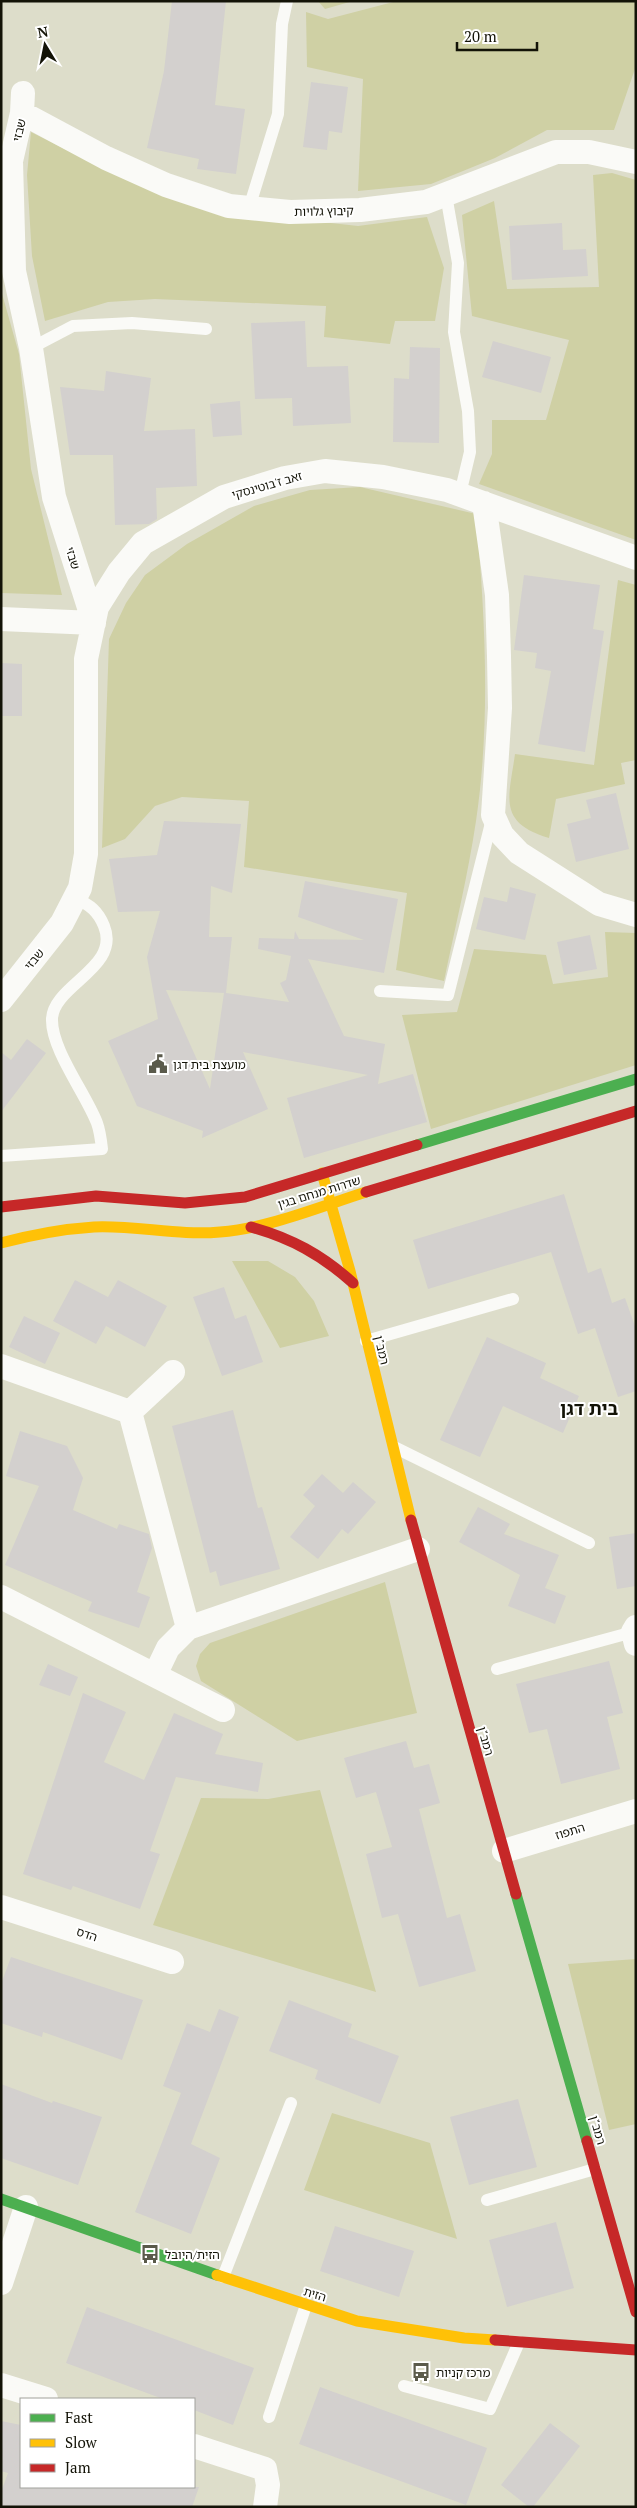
<svg xmlns="http://www.w3.org/2000/svg" width="637" height="2508" viewBox="0 0 637 2508" font-family="'PT Serif','Noto Sans Hebrew',serif">
<rect width="100%" height="100%" fill="#ddddca"/>
<path fill="#cfd0a4" d="M 318,1 L 353,1 L 325,9 Z
M 397,1 L 636,1 L 636,66 L 614,130 L 547,130 L 495,158 L 431,184 L 358,191 L 363,79 L 307,67 L 306,12 L 328,19 Z
M 31,132 L 99,166 L 231,212 L 358,226 L 427,217 L 444,268 L 435,321 L 395,321 L 390,344 L 324,337 L 326,306 L 155,299 L 108,302 L 45,321 L 32,256 L 27,175 Z
M 612,173 L 636,180 L 636,540 L 479,484 L 492,454 L 492,420 L 546,420 L 569,340 L 472,316 L 462,215 L 494,201 L 507,289 L 599,287 L 593,175 Z
M 1,290 L 19,354 L 31,469 L 62,595 L 1,593 Z
M 360,487 L 476,514 C 485,615 491,720 476,821 C 468,875 455,928 444,981 L 396,970 L 407,893 L 244,867 L 249,801 L 182,797 L 155,806 L 125,839 L 102,848 L 109,639 L 126,603 L 145,575 L 187,544 L 254,506 L 310,490 Z
M 618,580 L 636,585 L 636,760 L 621,763 L 625,784 L 556,799 L 549,838 C 497,822 509,798 515,754 L 594,765 Z
M 605,932 L 636,933 L 636,1065 L 431,1129 L 402,1015 L 457,1012 L 474,949 L 546,955 L 553,984 L 608,977 Z
M 232,1261 L 268,1261 L 295,1277 L 314,1301 L 329,1336 L 280,1348 Z
M 385,1582 L 417,1713 L 297,1741 L 201,1681 L 196,1666 L 200,1654 L 210,1643 Z
M 320,1790 L 376,1992 L 153,1925 L 201,1798 L 268,1799 Z
M 636,1959 L 636,2124 L 609,2130 L 568,1964 Z
M 332,2113 L 430,2143 L 457,2239 L 304,2190 Z"/>
<path fill="#d3d0ce" fill-rule="evenodd" d="M 172,1 L 226,1 L 215,105 L 245,109 L 236,174 L 197,169 L 199,159 L 147,148 L 164,71 Z
M 311,82 L 348,87 L 342,133 L 329,131 L 327,150 L 303,147 Z
M 562,223 L 563,250 L 586,249 L 588,276 L 512,280 L 509,226 Z
M 305,321 L 307,367 L 348,366 L 351,423 L 293,426 L 292,398 L 255,399 L 251,323 Z
M 493,341 L 551,357 L 541,393 L 482,377 Z
M 410,347 L 440,348 L 439,443 L 393,442 L 394,378 L 409,379 Z
M 106,371 L 151,378 L 144,431 L 195,429 L 197,486 L 156,488 L 157,519 L 149,524 L 115,525 L 113,455 L 70,455 L 60,387 L 104,391 Z
M 240,401 L 242,435 L 213,437 L 210,404 Z
M 524,575 L 600,585 L 593,629 L 604,631 L 585,752 L 538,744 L 551,671 L 535,668 L 537,653 L 514,650 Z
M 1,663 L 22,664 L 22,716 L 1,716 Z
M 616,793 L 629,849 L 576,862 L 567,824 L 591,818 L 586,800 Z
M 164,821 L 241,824 L 232,893 L 211,886 L 209,937 L 232,937 L 226,993 L 289,1002 L 280,983 L 286,980 L 291,956 L 258,949 L 259,938 L 294,939 L 295,931 L 299,939 L 364,940 L 298,917 L 305,881 L 398,899 L 384,973 L 308,959 L 344,1036 L 385,1044 L 378,1084 L 413,1074 L 427,1122 L 304,1158 L 287,1098 L 368,1075 L 243,1052 L 268,1109 L 202,1138 L 203,1131 L 137,1106 L 108,1041 L 158,1019 L 147,957 L 160,911 L 118,912 L 109,859 L 157,855 ZM 166,990 L 224,993 L 210,1089 Z
M 510,887 L 536,894 L 525,940 L 476,929 L 484,897 L 507,902 Z
M 590,935 L 597,969 L 564,975 L 557,942 Z
M 27,1039 L 46,1053 L 1,1112 L 1,1052 L 11,1060 Z
M 564,1194 L 588,1273 L 601,1268 L 612,1303 L 625,1298 L 636,1329 L 636,1391 L 618,1397 L 595,1328 L 578,1334 L 551,1252 L 428,1289 L 413,1240 Z
M 75,1280 L 108,1297 L 118,1280 L 167,1306 L 145,1347 L 106,1326 L 96,1344 L 53,1321 Z
M 224,1287 L 235,1319 L 246,1315 L 263,1362 L 222,1376 L 193,1297 Z
M 24,1316 L 60,1333 L 45,1364 L 9,1347 Z
M 487,1337 L 546,1363 L 540,1378 L 579,1396 L 563,1433 L 503,1406 L 480,1457 L 440,1440 Z
M 233,1410 L 258,1508 L 262,1507 L 280,1569 L 220,1586 L 216,1571 L 210,1573 L 172,1426 Z
M 20,1431 L 67,1446 L 83,1478 L 73,1510 L 117,1529 L 119,1524 L 149,1534 L 152,1548 L 137,1592 L 150,1597 L 139,1628 L 88,1611 L 92,1602 L 5,1565 L 39,1486 L 6,1476 Z
M 322,1474 L 343,1493 L 353,1482 L 376,1502 L 348,1534 L 342,1529 L 318,1559 L 290,1537 L 315,1506 L 303,1495 Z
M 478,1507 L 510,1524 L 504,1534 L 559,1555 L 545,1588 L 566,1596 L 555,1624 L 508,1606 L 520,1575 L 459,1542 Z
M 636,1533 L 636,1586 L 617,1589 L 609,1537 Z
M 609,1661 L 623,1713 L 607,1717 L 620,1769 L 561,1784 L 547,1729 L 529,1733 L 516,1684 Z
M 48,1664 L 78,1677 L 70,1696 L 39,1685 Z
M 83,1693 L 126,1712 L 104,1762 L 144,1780 L 174,1713 L 223,1734 L 215,1754 L 263,1763 L 258,1792 L 176,1777 L 150,1851 L 160,1854 L 140,1909 L 73,1886 L 71,1890 L 23,1874 Z
M 406,1741 L 414,1768 L 429,1764 L 440,1803 L 419,1809 L 447,1918 L 460,1914 L 476,1971 L 419,1987 L 398,1914 L 382,1918 L 366,1854 L 392,1847 L 376,1792 L 356,1798 L 344,1758 Z
M 11,1957 L 143,2000 L 122,2060 L 43,2032 L 42,2037 L 1,2023 L 1,1984 Z
M 289,2000 L 352,2024 L 348,2037 L 399,2056 L 380,2104 L 315,2079 L 318,2070 L 269,2051 Z
M 219,2009 L 239,2017 L 191,2144 L 220,2158 L 191,2234 L 135,2212 L 181,2093 L 163,2086 L 187,2023 L 210,2032 Z
M 1,2084 L 52,2103 L 53,2101 L 102,2117 L 78,2185 L 1,2158 Z
M 518,2099 L 537,2167 L 469,2185 L 450,2117 Z
M 556,2222 L 574,2288 L 507,2307 L 489,2240 Z
M 335,2226 L 414,2251 L 399,2297 L 320,2271 Z
M 87,2307 L 254,2368 L 233,2425 L 194,2410 L 194,2399 L 163,2399 L 66,2363 Z
M 320,2387 L 487,2448 L 466,2505 L 299,2444 Z
M 1,2421 L 21,2425 L 21,2487 L 199,2487 L 192,2507 L 1,2507 L 1,2492 L 8,2473 L 1,2471 Z
M 550,2423 L 580,2446 L 533,2507 L 529,2507 L 501,2485 Z"/>
<g fill="none" stroke-linecap="round" stroke-linejoin="round">
<path stroke="#fafaf7" stroke-width="12" d="M 446,195 L 458,263 L 454,332 L 468,411 L 470,452 L 460,494
M 249,208 L 278,114 L 282,24 L 287,1
M 31,348 L 73,326 L 132,323 L 206,329
M 380,991 L 448,995 L 492,819
M 1,1156 L 102,1149 C 101,1140 100,1131 97,1123 C 86,1094 51,1049 52,1019 C 53,985 121,968 104,926 C 98,911 90,905 75,898
M 366,1341 L 513,1299
M 394,1447 L 589,1543
M 497,1669 L 633,1632
M 487,2200 L 595,2169
M 223,2277 L 291,2103
M 404,2386 L 490,2409 L 519,2342
M 269,2417 L 306,2305"/>
<path stroke="#fafaf7" stroke-width="24" d="M 23,93 L 22,113 L 11,161 L 14,271 L 31,348 L 54,497 L 94,623
M 22,113 L 106,158 L 166,185 L 229,206 L 290,212 L 360,210 L 426,202 L 556,152 L 589,152 L 636,162
M 484,503 L 497,595 L 499,656 L 500,708 L 493,815 L 502,835 L 519,853 L 599,904 L 636,915
M 1,619 L 94,623
M 1,1000 L 62,923 L 80,888 L 86,854 L 86,659 L 97,607 L 119,572 L 143,543 L 224,497 L 285,478 L 325,471 L 383,477 L 447,490 L 636,558
M 1,1366 L 130,1412 L 188,1628
M 130,1412 L 173,1372
M 1,1597 L 223,1710
M 636,1627 L 633,1632 L 636,1644
M 155,1675 L 168,1648 L 188,1628 L 418,1549
M 504,1851 L 636,1811
M 1,1907 L 172,1962
M 1,2283 L 26,2207
M 1,2385 L 46,2399
M 194,2446 L 265,2469 L 268,2485 L 265,2507"/>
<path stroke="#4caf50" stroke-width="11" d="M 417,1145 L 636,1079
M 516,1894 L 587,2141
M 1,2199 L 217,2275"/>
<path stroke="#ffc107" stroke-width="11" d="M 322,1173 L 350,1271 L 411,1520
M 1,1243 C 31,1235 63,1229 94,1227 C 136,1225 178,1236 220,1232 C 269,1228 319,1207 366,1192
M 217,2275 L 357,2321 L 464,2338 L 495,2340"/>
<path stroke="#c62828" stroke-width="11" d="M 366,1192 L 636,1111
M 1,1207 L 96,1196 L 185,1203 L 245,1197 L 417,1145
M 251,1227 C 291,1238 322,1255 353,1283
M 411,1520 L 516,1894
M 587,2141 L 636,2312
M 495,2340 L 636,2350"/>
</g>
<defs>
<g id="civic-bare" transform="scale(1.5)"><path d="M-.6-6.5H3V-4.5H.6V-3L4-1V1h2V6H-6V1h2V-1L-.6-3ZM-1.2 2.5V6h2.4V2.5Z" fill="#5a5a4b" stroke="#fff" stroke-width="2.5" paint-order="stroke"/></g>
<g id="bus-bare" transform="scale(1.5)"><path d="M-5-6H5V4H4V6H2V4H-2V6H-4V4H-5ZM-3.5-4V0h7V-4ZM-3.5 1.2v1.5H-2V1.2ZM2 1.2v1.5H3.5V1.2Z" fill="#5a5a4b" stroke="#fff" stroke-width="2.5" paint-order="stroke"/></g>
</defs>
<g fill-rule="evenodd">
<use href="#civic-bare" x="158" y="1064"/>
<use href="#bus-bare" x="150" y="2254"/>
<use href="#bus-bare" x="421" y="2372"/>
</g>
<g text-anchor="middle" dominant-baseline="central" stroke-width="4" stroke-linejoin="round" paint-order="stroke">
<g font-size="12" fill="#131307" stroke="#fff">
<text transform="translate(19 130) rotate(-77)">שבזי</text>
<text transform="translate(324 211) rotate(-1)">קיבוץ גלויות</text>
<text transform="translate(267 485) rotate(-16)">זאב ז'בוטינסקי</text>
<text transform="translate(73 558) rotate(73)">שבזי</text>
<text transform="translate(34 959) rotate(-51)">שבזי</text>
<text transform="translate(319 1192) rotate(-17)">שדרות מנחם בגין</text>
<text transform="translate(382 1350) rotate(77)">רמב"ן</text>
<text transform="translate(486 1741) rotate(74)">רמב"ן</text>
<text transform="translate(570 1831) rotate(-17)">התפוז</text>
<text transform="translate(87 1934) rotate(18)">הדס</text>
<text transform="translate(598 2130) rotate(74)">רמב"ן</text>
<text transform="translate(315 2294) rotate(17)">הזית</text>
</g>
<g font-size="12" fill="#131307" stroke="#fff" text-anchor="start">
<text x="173" y="1064">מועצת בית דגן</text>
<text x="165" y="2254">הזית/היובל</text>
<text x="436" y="2372">מרכז קניות</text>
</g>
<g font-size="18" font-weight="bold" fill="#131307" stroke="#fff">
<text x="589" y="1408">בית דגן</text>
</g>
</g>
<rect width="637" height="2508" fill="none" stroke="#131307" stroke-width="5"/>
<rect x="20" y="2398" width="175" height="90" fill="#ffffff" stroke="#a1a19c"/>
<rect x="30" y="2414" width="25" height="8" fill="#4caf50" stroke="#a1a19c"/>
<text x="65" y="2423" font-size="15" fill="#131307">Fast</text>
<rect x="30" y="2439" width="25" height="8" fill="#ffc107" stroke="#a1a19c"/>
<text x="65" y="2448" font-size="15" fill="#131307">Slow</text>
<rect x="30" y="2464" width="25" height="8" fill="#c62828" stroke="#a1a19c"/>
<text x="65" y="2473" font-size="15" fill="#131307">Jam</text>
<g transform="translate(45 45) rotate(350)" stroke="#ffffff" stroke-width="4" paint-order="stroke">
<path d="M0-4L9 19L0 12L-9 19Z" fill="#131307"/>
<text y="-8" font-size="14" font-weight="bold" text-anchor="middle" fill="#131307">N</text>
</g>
<path d="M457 42v8h80v-8" fill="none" stroke="#131307" stroke-width="2.5"/>
<text x="464" y="42" font-size="15" fill="#131307" stroke="#ffffff" stroke-width="4" paint-order="stroke">20 m</text>
</svg>
